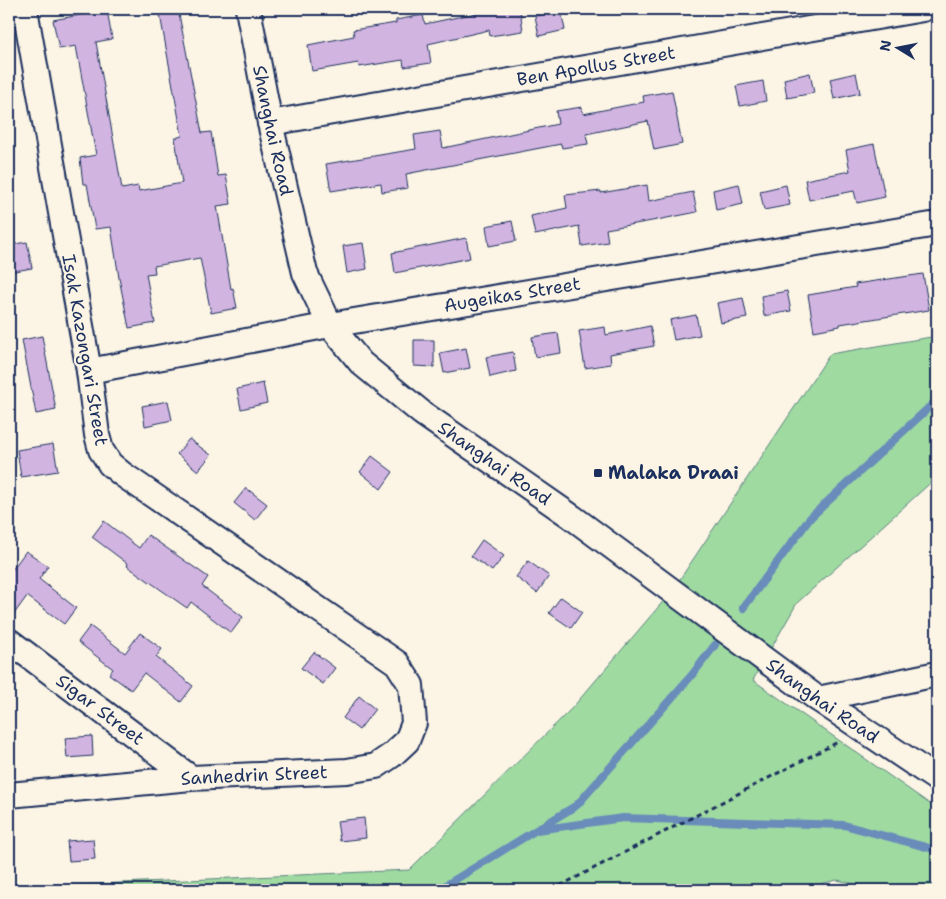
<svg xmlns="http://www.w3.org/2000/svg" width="946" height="899" viewBox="0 0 946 899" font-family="'Shantell Sans',sans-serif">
<rect width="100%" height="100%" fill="#fcf5e5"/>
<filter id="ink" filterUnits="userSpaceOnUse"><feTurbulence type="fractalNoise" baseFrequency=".02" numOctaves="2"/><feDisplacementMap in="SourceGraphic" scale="10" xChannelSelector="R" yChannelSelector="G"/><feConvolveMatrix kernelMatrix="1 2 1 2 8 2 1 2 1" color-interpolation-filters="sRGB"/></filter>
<g filter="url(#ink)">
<path fill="#9fdaa1" stroke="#5d8480" d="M 937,336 L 937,477 L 797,603 L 753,680 L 937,809 L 937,890 L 882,890 L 837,880 L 795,890 L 9,890 L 9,888 L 409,870 L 573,707 L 672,591 L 830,354 Z"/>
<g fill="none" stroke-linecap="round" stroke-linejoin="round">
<path stroke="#698cba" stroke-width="8" d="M 743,608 L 811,517 L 937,400
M 537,830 L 623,818 L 844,825 L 937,850
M 436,890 L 443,887 L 577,805 L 692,675 L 715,645"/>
</g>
<path fill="#d2b4e1" stroke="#1b2f5e" d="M 159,9 L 178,9 L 202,133 L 211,132 L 218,176 L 226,175 L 231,204 L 217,206 L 231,289 L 233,288 L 237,308 L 211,313 L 200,258 L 154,266 L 155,273 L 146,274 L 155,323 L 129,328 L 119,278 L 111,227 L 95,229 L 87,184 L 83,184 L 80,158 L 96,155 L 76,46 L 59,49 L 53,20 L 107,10 L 112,39 L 96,42 L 122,189 L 138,186 L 139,191 L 182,183 L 175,138 L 182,136 Z
M 486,9 L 520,9 L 523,31 L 490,36 L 489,30 L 428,44 L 431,63 L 404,67 L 403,60 L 359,67 L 358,63 L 312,71 L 308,45 L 354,36 L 353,30 L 396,23 L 396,20 L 423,15 L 425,24 L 486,11 Z
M 561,11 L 565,30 L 539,36 L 535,16 Z
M 810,73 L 814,93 L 787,98 L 784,79 Z
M 856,73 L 860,93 L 834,99 L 830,79 Z
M 763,81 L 766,101 L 740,106 L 736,86 Z
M 672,91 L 682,144 L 654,150 L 648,121 L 586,134 L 588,144 L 562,148 L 561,144 L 406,174 L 408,188 L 382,192 L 381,183 L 331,191 L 326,164 L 416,149 L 414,135 L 440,131 L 443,148 L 558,124 L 556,111 L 582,107 L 583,114 L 644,102 L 643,96 Z
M 874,144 L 885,197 L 857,203 L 854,191 L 809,200 L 805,180 L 850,171 L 846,150 Z
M 739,184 L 743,204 L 716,210 L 713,190 Z
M 647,185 L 649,201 L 693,192 L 697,212 L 652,221 L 606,229 L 608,242 L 582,246 L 579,226 L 535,235 L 531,216 L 567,208 L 565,195 L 601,191 L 601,193 Z
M 786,185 L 790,205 L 764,210 L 760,191 Z
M 512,221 L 516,241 L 489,246 L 486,226 Z
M 466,238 L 470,258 L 395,273 L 392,253 Z
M 27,242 L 32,268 L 9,272 L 9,245 Z
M 363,243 L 367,269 L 347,273 L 343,246 Z
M 923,274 L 929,310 L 840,324 L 840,326 L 814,331 L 808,295 L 856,287 L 855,284 Z
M 787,291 L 791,311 L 764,316 L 761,296 Z
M 743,298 L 747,318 L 721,323 L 717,303 Z
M 696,315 L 700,335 L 674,340 L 670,320 Z
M 650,326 L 654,346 L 610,354 L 611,364 L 585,368 L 579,331 L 605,327 L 606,335 Z
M 558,333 L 561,353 L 535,357 L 532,337 Z
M 42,336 L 56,410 L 36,414 L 22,340 Z
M 414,340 L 434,340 L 434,367 L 414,366 Z
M 466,348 L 470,368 L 444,373 L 440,353 Z
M 513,352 L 516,371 L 490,377 L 486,357 Z
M 263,383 L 267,403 L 241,409 L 237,389 Z
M 168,401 L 172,420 L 145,426 L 142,406 Z
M 189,439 L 211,455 L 198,471 L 177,454 Z
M 53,444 L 58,471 L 21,477 L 17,450 Z
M 372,456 L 393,472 L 381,489 L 360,472 Z
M 246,488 L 267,504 L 255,520 L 234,503 Z
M 104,521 L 139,548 L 148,535 L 208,577 L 202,586 L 243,617 L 231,633 L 191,602 L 187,608 L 127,566 L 128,564 L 92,537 Z
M 482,540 L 504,556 L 492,571 L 471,556 Z
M 26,551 L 48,566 L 39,579 L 76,608 L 64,624 L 27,596 L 9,621 L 9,574 Z
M 528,561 L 549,576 L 537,593 L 516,577 Z
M 561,597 L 582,612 L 571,628 L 549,613 Z
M 90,626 L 125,653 L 140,633 L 162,649 L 156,657 L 193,686 L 181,702 L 144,673 L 131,690 L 109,674 L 113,669 L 78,642 Z
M 314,652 L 335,668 L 323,684 L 301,668 Z
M 359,696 L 375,709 L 359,730 L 343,718 Z
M 92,736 L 93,756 L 67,758 L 65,738 Z
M 364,818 L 366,838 L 340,841 L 337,821 Z
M 93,839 L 95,859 L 69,861 L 67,841 Z"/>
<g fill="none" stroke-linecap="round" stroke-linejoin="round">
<g stroke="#1b2f5e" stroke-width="28">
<g id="street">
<path id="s1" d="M 248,9 L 270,123 L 305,273 L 330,325 L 361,363 L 422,413 L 572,517 L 818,699 L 937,779"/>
<path id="s2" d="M 270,123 L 923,9"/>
<path id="s3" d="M 89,371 L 330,325 L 937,224"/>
<path id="s4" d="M 9,641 L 191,778"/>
<path d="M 818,699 L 937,674"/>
<path id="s5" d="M 9,795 L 191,778 L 347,771 L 376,766 L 392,755 L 407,741 L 414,723 L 411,685 L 397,663 L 122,474 L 110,464 L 101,450 L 97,435 L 89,371 L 25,9"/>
</g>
</g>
<path stroke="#1b2f5e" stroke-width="3" stroke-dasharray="5 4" stroke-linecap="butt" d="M 552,890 L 838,742"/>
<use href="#street" stroke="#fcf5e5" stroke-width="24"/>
</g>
</g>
<rect fill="#1b2f5e" stroke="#fcf5e5" stroke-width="2" x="593" y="468" width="10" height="10" rx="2.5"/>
<g text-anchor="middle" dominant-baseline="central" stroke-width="4" stroke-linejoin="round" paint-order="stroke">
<g font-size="18" fill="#1b2f5e" stroke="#fcf5e5">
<text stroke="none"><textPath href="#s2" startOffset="331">Ben Apollus Street</textPath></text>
<text stroke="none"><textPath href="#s1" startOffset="124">Shanghai Road</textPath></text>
<text stroke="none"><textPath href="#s3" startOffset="430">Augeikas Street</textPath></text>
<text transform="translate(85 350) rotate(80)">Isak Kazongari Street</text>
<text stroke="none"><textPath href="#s1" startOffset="544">Shanghai Road</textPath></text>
<text stroke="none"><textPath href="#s1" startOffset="949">Shanghai Road</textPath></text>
<text stroke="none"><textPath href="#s4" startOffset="114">Sigar Street</textPath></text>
<text stroke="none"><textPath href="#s5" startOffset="246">Sanhedrin Street</textPath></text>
</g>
<g font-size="18" font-weight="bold" fill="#1b2f5e" stroke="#fcf5e5" text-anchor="start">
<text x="608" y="473">Malaka Draai</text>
</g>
</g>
<rect width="946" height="899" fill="none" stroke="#fcf5e5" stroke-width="30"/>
<rect x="15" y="15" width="916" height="869" fill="none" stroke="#1b2f5e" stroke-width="2" filter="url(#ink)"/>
<g transform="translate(898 48) rotate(280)" stroke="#fcf5e5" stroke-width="4" paint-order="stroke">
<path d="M0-4L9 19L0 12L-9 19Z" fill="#1b2f5e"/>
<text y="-8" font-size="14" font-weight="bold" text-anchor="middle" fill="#1b2f5e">N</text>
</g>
</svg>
